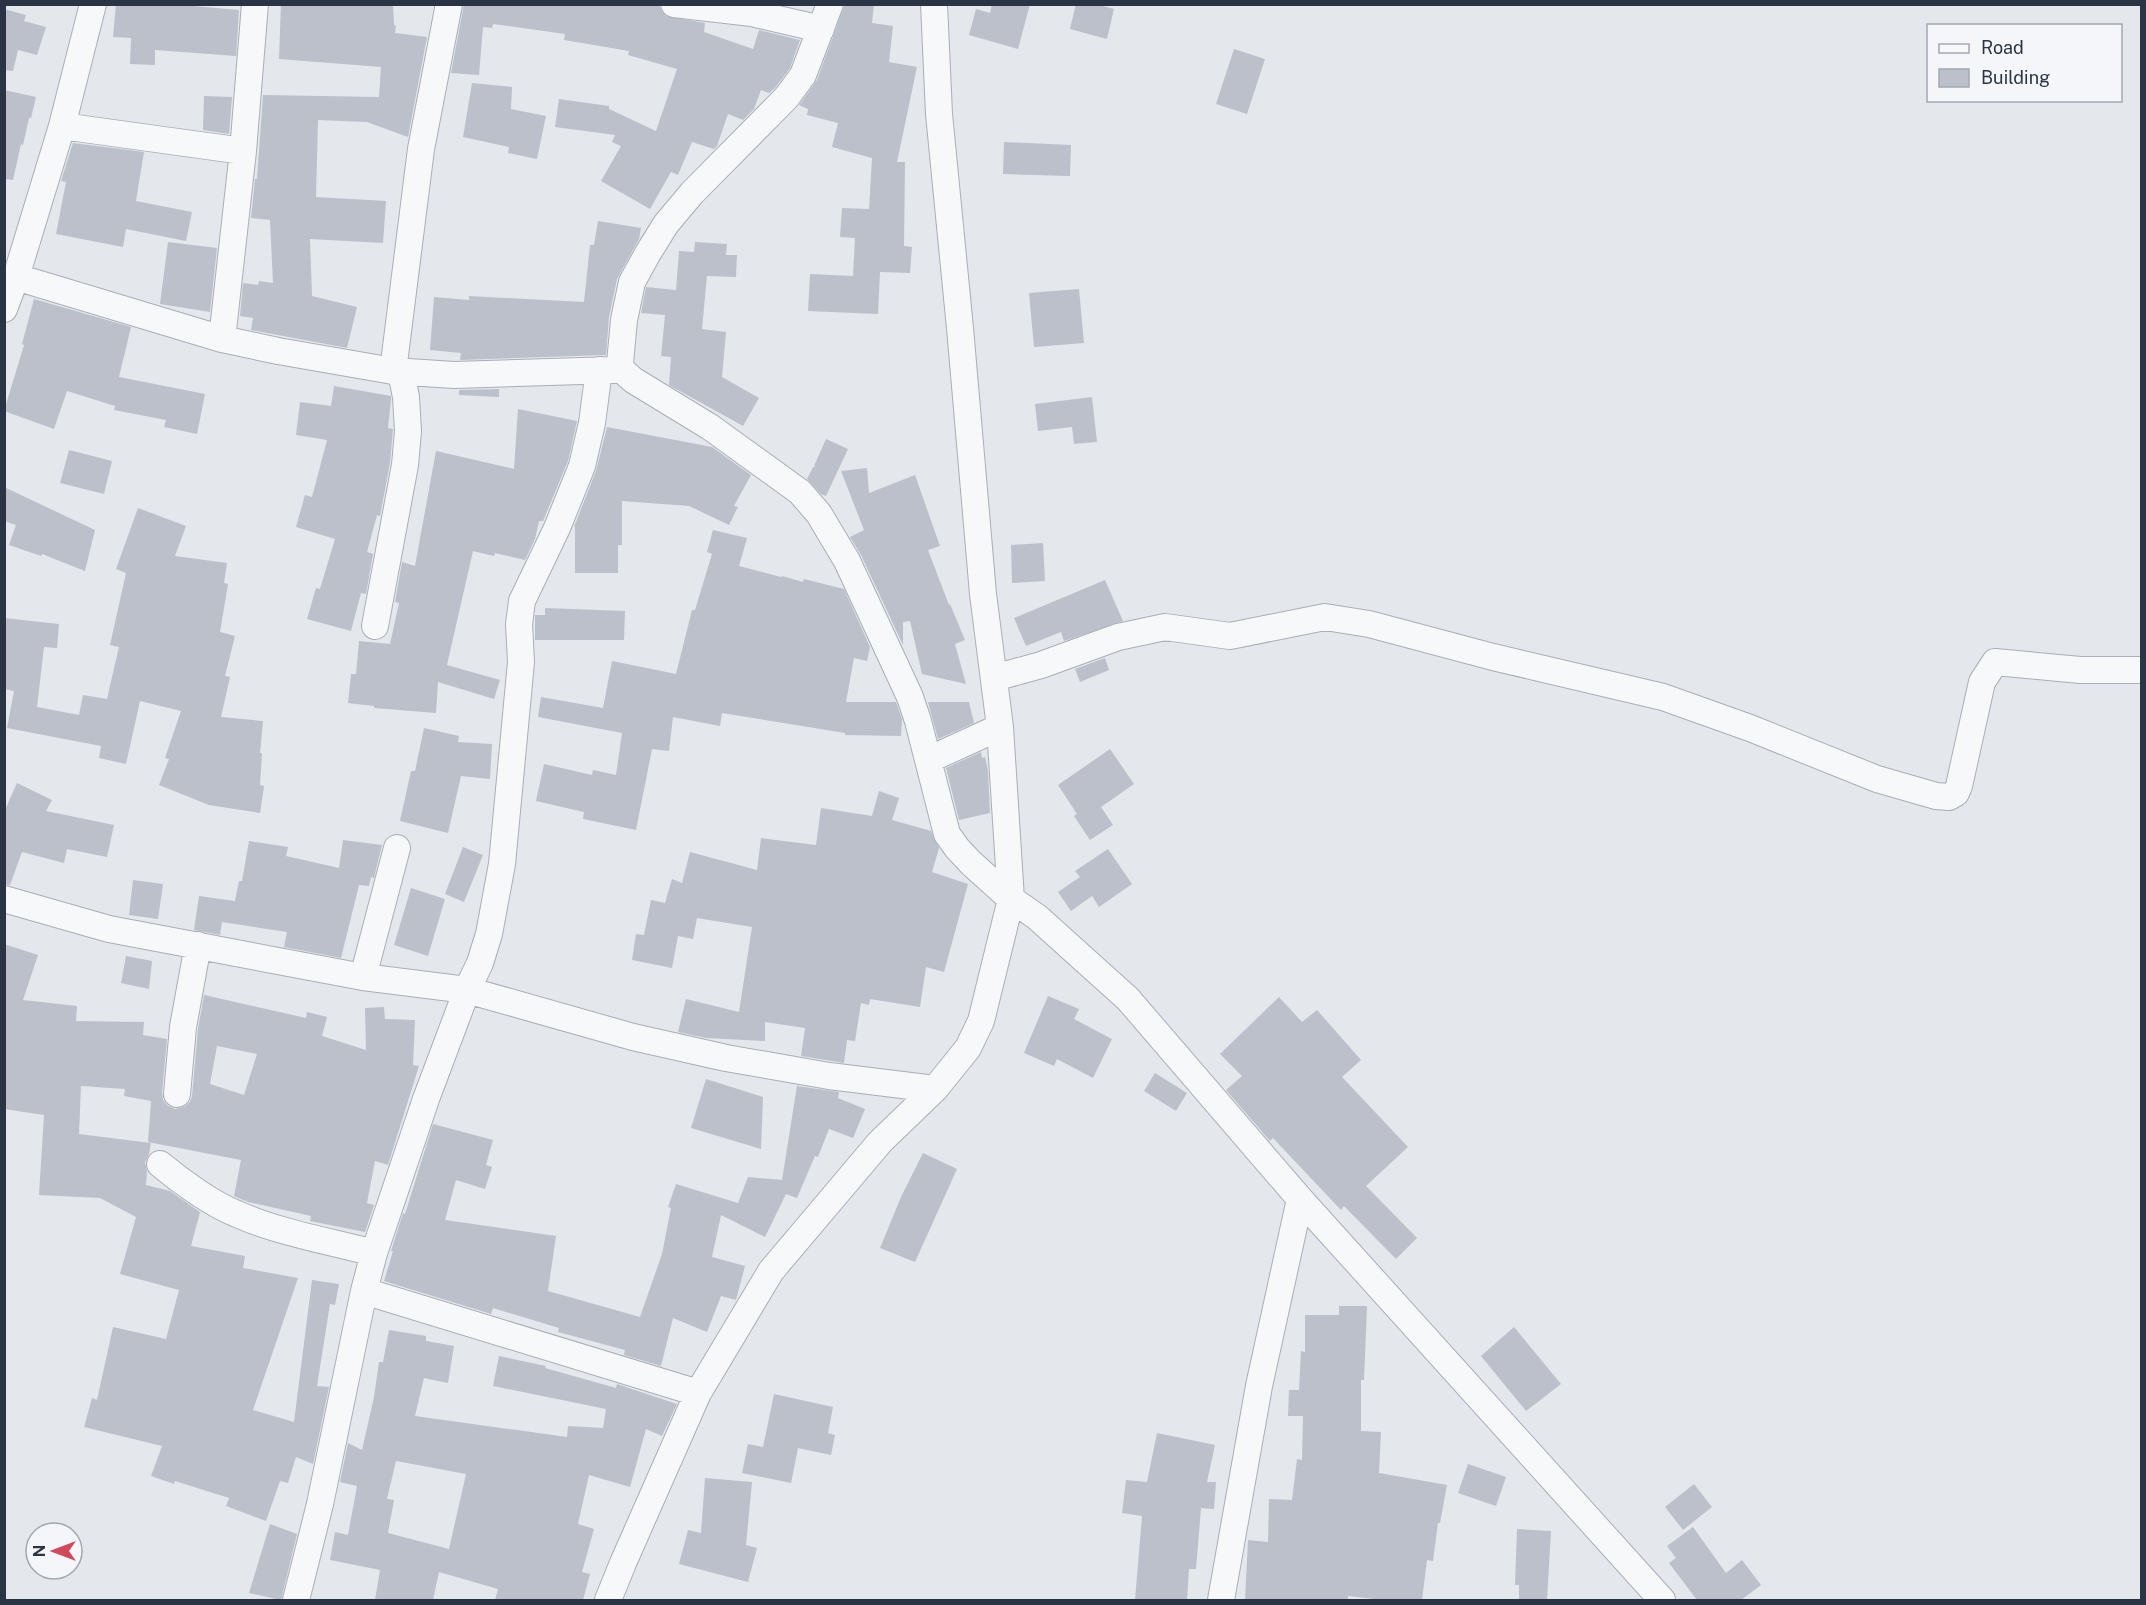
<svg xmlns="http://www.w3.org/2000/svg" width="2146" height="1605" viewBox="0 0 2146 1605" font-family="'Public Sans',sans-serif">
<rect width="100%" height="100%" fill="#e4e7ec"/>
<path fill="#bbc0ca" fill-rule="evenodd" d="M 116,4 L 171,4 L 239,10 L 236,56 L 155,50 L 155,65 L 130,64 L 131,38 L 113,37 Z
M 281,4 L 393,4 L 394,25 L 396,26 L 395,33 L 427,37 L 408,137 L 367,122 L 318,120 L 316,197 L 386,201 L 383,243 L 310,239 L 312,296 L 357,307 L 347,348 L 251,330 L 253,318 L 240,316 L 243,283 L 258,285 L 259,281 L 273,283 L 270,220 L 251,218 L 255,179 L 257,179 L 263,95 L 379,97 L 381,67 L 279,59 Z
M 464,4 L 659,4 L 661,10 L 666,16 L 705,23 L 704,32 L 753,49 L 759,30 L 800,40 L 790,68 L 775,88 L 769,93 L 761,90 L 754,109 L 743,120 L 728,114 L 717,146 L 714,149 L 692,142 L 678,175 L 671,172 L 650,209 L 601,181 L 621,146 L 612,142 L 615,135 L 555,127 L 559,99 L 609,106 L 609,109 L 656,131 L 677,69 L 628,55 L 629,51 L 564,40 L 565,34 L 493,24 L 492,28 L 483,27 L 479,75 L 451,73 Z
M 845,4 L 874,4 L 872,23 L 893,26 L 889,62 L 917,67 L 897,162 L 905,162 L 904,246 L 912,247 L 910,273 L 880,272 L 878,314 L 808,311 L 810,274 L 853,276 L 855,238 L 840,237 L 842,208 L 869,209 L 872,158 L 832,147 L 838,123 L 807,115 L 808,109 L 799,105 L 817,80 Z
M 992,4 L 1030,4 L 1018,49 L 969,35 L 976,9 L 990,13 Z
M 1076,4 L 1096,4 L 1114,9 L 1107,39 L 1070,29 Z
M 4,9 L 26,15 L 24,21 L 46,27 L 37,55 L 18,50 L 13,71 L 4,70 Z
M 1234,49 L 1265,59 L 1247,114 L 1216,104 Z
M 472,83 L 512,87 L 511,109 L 546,116 L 537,159 L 508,153 L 509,147 L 463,137 Z
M 4,90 L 36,97 L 31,118 L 29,118 L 23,145 L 21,144 L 13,180 L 4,179 Z
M 204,96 L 232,97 L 229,134 L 203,130 Z
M 1004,142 L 1071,145 L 1070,176 L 1003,174 Z
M 73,143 L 144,152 L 136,201 L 192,212 L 186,241 L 126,229 L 123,247 L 56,234 L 66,182 L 61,181 Z
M 598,221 L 641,228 L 639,239 L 617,279 L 609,317 L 606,355 L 460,360 L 461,353 L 430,350 L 434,297 L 469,300 L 469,296 L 584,302 L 590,245 L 594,245 Z
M 168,242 L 217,248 L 210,312 L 160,304 Z
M 695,242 L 727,244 L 726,255 L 737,255 L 736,277 L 707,276 L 702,329 L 726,332 L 722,377 L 759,398 L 743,426 L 669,385 L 671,357 L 661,356 L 665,315 L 641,313 L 646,287 L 676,290 L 679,251 L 694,252 Z
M 1079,289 L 1084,343 L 1034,347 L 1029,293 Z
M 34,299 L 131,327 L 119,377 L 205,394 L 197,434 L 164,427 L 166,420 L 114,410 L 115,406 L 67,391 L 54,429 L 4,411 L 24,345 L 22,344 Z
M 334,386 L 391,396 L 391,399 L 388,428 L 393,429 L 390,463 L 380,516 L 377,515 L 367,552 L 373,554 L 366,594 L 361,593 L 351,631 L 307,619 L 316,588 L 320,589 L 335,539 L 296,527 L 305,495 L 312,497 L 327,440 L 296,435 L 300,402 L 331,406 Z
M 499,389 L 499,397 L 459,395 L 459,390 Z
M 1092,397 L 1097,442 L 1074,444 L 1072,427 L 1038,431 L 1035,404 Z
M 518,409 L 577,421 L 568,461 L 543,521 L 539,521 L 535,539 L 525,560 L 495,553 L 494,556 L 473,551 L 447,665 L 500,680 L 494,699 L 438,682 L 436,713 L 374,708 L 374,706 L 348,703 L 351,674 L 356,674 L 359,641 L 390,644 L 399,603 L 395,602 L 402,562 L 415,566 L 436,451 L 514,469 Z
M 607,427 L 712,447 L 751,475 L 734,506 L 738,507 L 729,525 L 689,506 L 622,501 L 622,545 L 618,545 L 618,573 L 575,573 L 575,527 L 574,527 L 596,471 Z
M 826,439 L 848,449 L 826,496 L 821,494 L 807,479 L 813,467 L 816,467 L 814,466 Z
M 69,450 L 112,461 L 104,494 L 60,483 Z
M 867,468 L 869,493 L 915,475 L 940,546 L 928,550 L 949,605 L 950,604 L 965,640 L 955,644 L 966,684 L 922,674 L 910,621 L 903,622 L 903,645 L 861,555 L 850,537 L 864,530 L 841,471 Z
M 4,487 L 95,530 L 85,571 L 42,554 L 41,556 L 9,545 L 16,525 L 4,521 Z
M 138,508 L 186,526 L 175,556 L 227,563 L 224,583 L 228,584 L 220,632 L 235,636 L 225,676 L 230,677 L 221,717 L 263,721 L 260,753 L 262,753 L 260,785 L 264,786 L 260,813 L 209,805 L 159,785 L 169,759 L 165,758 L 181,711 L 140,701 L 126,764 L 99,758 L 101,746 L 7,728 L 14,691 L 4,689 L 4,618 L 59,624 L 57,648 L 44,647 L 37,707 L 79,715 L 83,695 L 107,699 L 119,647 L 110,645 L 126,573 L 116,569 Z
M 713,530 L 747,538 L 739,566 L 781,577 L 782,576 L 803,582 L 804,579 L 844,589 L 870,647 L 867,661 L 854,658 L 846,702 L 896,702 L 902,719 L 901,736 L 845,735 L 845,733 L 722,713 L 720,726 L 673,717 L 669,751 L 652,749 L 636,830 L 583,819 L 584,812 L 536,801 L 544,764 L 592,775 L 593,770 L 616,775 L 622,733 L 538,717 L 541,697 L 603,708 L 612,661 L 676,674 L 692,610 L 695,610 L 712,554 L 707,552 Z
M 1043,543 L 1045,581 L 1012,583 L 1011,545 Z
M 1105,580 L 1123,621 L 1064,641 L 1061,632 L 1026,646 L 1014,618 Z
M 545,608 L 625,611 L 624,640 L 535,640 L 535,615 L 545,615 Z
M 1105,658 L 1109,670 L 1080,682 L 1075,669 Z
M 928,702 L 969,702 L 974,723 L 938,739 Z
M 424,728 L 459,736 L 458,742 L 492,744 L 490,779 L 461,776 L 448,833 L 400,821 L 411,771 L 415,771 Z
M 1110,749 L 1134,784 L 1101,807 L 1113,825 L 1090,840 L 1074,816 L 1077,814 L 1058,785 Z
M 981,752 L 982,758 L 985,757 L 988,771 L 990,813 L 959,820 L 946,768 Z
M 17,783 L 52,800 L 46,811 L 114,825 L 107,857 L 67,849 L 64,863 L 22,852 L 10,885 L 4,884 L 4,812 Z
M 879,791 L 899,798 L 892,820 L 931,831 L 939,848 L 932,872 L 968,884 L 944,972 L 926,967 L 920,1007 L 870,999 L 869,1005 L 861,1003 L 855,1041 L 847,1040 L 844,1063 L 801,1056 L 805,1028 L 765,1022 L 765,1041 L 706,1038 L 678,1032 L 686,999 L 739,1012 L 752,927 L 697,918 L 693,939 L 678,936 L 672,968 L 632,960 L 636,934 L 644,935 L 651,900 L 665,903 L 672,879 L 682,883 L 690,852 L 757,870 L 761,838 L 816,845 L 821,808 L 872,816 Z
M 343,840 L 382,845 L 374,878 L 371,877 L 369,886 L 359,885 L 341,958 L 284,947 L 287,932 L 222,922 L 220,935 L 194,930 L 199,896 L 235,901 L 239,881 L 242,881 L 249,841 L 288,847 L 286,856 L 339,868 Z
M 463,847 L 483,855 L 464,902 L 445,894 Z
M 1108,849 L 1132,884 L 1099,907 L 1092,896 L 1071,911 L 1058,892 L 1080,877 L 1075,871 Z
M 133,880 L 163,884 L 158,919 L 129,915 Z
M 411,888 L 445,899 L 428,956 L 394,945 Z
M 4,944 L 38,955 L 23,1000 L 77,1006 L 76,1021 L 144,1022 L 143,1035 L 167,1039 L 162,1093 L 163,1100 L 168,1106 L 175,1109 L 184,1107 L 190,1102 L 192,1096 L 198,1029 L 204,995 L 306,1018 L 307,1012 L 327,1017 L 322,1036 L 366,1050 L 365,1008 L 384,1007 L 385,1019 L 415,1020 L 413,1065 L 419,1066 L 388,1165 L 375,1161 L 367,1203 L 374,1205 L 365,1232 L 310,1221 L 311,1216 L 248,1202 L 234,1196 L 241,1160 L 148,1142 L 151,1101 L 124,1096 L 125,1089 L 81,1086 L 79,1134 L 151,1143 L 149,1154 L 145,1162 L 147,1171 L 146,1185 L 170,1191 L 200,1212 L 191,1246 L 245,1256 L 243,1268 L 298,1278 L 253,1410 L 294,1422 L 312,1280 L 339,1284 L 335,1305 L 330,1304 L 317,1386 L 329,1387 L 313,1464 L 296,1457 L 288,1483 L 280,1481 L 266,1521 L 226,1506 L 229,1498 L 175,1481 L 174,1484 L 151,1476 L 162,1446 L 84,1427 L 92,1398 L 97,1400 L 113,1327 L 166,1339 L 179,1290 L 120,1274 L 136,1217 L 100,1198 L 39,1195 L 44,1115 L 4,1109 ZM 217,1046 L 257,1054 L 244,1095 L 210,1084 Z
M 126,956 L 152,961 L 149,989 L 121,983 Z
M 1048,996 L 1079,1009 L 1074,1019 L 1112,1039 L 1093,1078 L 1057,1059 L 1054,1066 L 1024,1053 Z
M 1279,997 L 1302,1022 L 1317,1010 L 1361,1060 L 1342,1077 L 1408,1147 L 1366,1186 L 1417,1238 L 1396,1259 L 1344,1206 L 1341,1210 L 1273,1138 L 1270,1141 L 1226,1090 L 1242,1076 L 1220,1054 Z
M 1155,1073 L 1187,1093 L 1176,1111 L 1144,1091 Z
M 706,1079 L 763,1097 L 761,1149 L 691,1128 Z
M 797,1086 L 839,1092 L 838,1098 L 865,1109 L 853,1138 L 829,1129 L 818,1157 L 815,1156 L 797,1198 L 786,1194 L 765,1237 L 721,1215 L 712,1257 L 745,1266 L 736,1300 L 721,1296 L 707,1332 L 673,1318 L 661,1366 L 624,1355 L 625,1350 L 558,1332 L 559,1328 L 493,1308 L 491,1314 L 384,1281 L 393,1251 L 391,1251 L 403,1213 L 405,1214 L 433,1124 L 493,1140 L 486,1165 L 492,1167 L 485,1189 L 456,1180 L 445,1220 L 556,1236 L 548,1291 L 640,1317 L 662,1254 L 671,1208 L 668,1207 L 676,1184 L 738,1203 L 748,1177 L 782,1180 Z
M 923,1153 L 957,1169 L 915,1262 L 880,1248 L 901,1197 Z
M 1339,1306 L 1367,1306 L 1364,1380 L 1361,1380 L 1361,1431 L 1381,1432 L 1379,1473 L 1447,1485 L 1440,1523 L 1438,1523 L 1433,1561 L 1427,1560 L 1422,1600 L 1383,1600 L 1348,1596 L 1348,1600 L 1245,1600 L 1248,1540 L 1268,1542 L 1269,1499 L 1292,1500 L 1297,1459 L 1302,1460 L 1303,1416 L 1288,1416 L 1289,1390 L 1299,1390 L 1301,1351 L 1305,1352 L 1305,1315 L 1339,1315 Z
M 1514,1327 L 1561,1384 L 1526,1411 L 1481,1356 Z
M 389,1330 L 426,1336 L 426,1341 L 454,1346 L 448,1383 L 424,1378 L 415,1416 L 567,1437 L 568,1426 L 603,1428 L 606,1409 L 493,1386 L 499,1356 L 546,1366 L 545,1368 L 616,1388 L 617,1384 L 677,1404 L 662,1436 L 646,1429 L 630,1487 L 589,1475 L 578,1524 L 594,1529 L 582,1572 L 590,1574 L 583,1600 L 495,1600 L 498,1589 L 439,1572 L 433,1600 L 375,1600 L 380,1570 L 330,1560 L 335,1532 L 348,1535 L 357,1486 L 340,1482 L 348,1443 L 362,1450 L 374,1397 L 379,1362 L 383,1362 ZM 396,1461 L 466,1474 L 449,1549 L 388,1533 L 394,1500 L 387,1499 Z
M 774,1394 L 833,1407 L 828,1433 L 835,1435 L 831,1455 L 798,1448 L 791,1483 L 742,1473 L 748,1444 L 763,1447 Z
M 1157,1433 L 1215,1445 L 1207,1482 L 1216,1482 L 1214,1509 L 1201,1508 L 1196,1569 L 1189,1569 L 1187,1600 L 1135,1600 L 1142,1516 L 1122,1513 L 1126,1480 L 1147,1482 Z
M 1468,1464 L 1506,1477 L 1496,1506 L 1458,1493 Z
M 705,1478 L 752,1482 L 746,1545 L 757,1548 L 748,1582 L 679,1564 L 688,1530 L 701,1533 Z
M 1694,1484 L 1712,1507 L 1683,1530 L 1665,1507 Z
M 270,1524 L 297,1534 L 281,1600 L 249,1593 Z
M 1693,1527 L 1726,1573 L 1742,1560 L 1761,1585 L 1741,1600 L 1697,1600 L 1669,1563 L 1676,1558 L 1667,1546 Z
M 1517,1529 L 1551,1531 L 1547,1600 L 1519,1600 L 1519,1585 L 1515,1585 Z"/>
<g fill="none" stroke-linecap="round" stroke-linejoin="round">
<g stroke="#a9aeb7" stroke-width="28">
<path id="minor" d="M 674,4 L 752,13 L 821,29
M 830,4 L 803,75 L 786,98 L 692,193 L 666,224 L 648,253 L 632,282 L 624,320 L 620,363 L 622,370 L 633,380 L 710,427 L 800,492 L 819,514 L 847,561 L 910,697 L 918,721 L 947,834 L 957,848 L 971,863 L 1011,899 L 1037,917 L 1128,999 L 1300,1199 L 1662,1600
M 62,126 L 243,151
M 16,277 L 222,339 L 278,351 L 393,371 L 454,375 L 615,370
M 4,309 L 16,277 L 62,126 L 93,4
M 222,339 L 243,151 L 255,4
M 393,371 L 421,149 L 449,4
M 375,626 L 405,465 L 408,431 L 406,397 L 401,372
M 994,678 L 1041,665 L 1118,637 L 1165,627 L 1230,636 L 1325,617 L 1369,624 L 1493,657 L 1663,697 L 1750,728 L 1877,779 L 1936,796 L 1949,797 L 1956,793 L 1959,786 L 1982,682 L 1995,662 L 2080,670 L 2142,670
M 928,760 L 1000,727
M 4,899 L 109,929 L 363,977 L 467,990 L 633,1037 L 726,1058 L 829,1076 L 935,1089
M 363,977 L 397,848
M 177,1094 L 183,1027 L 198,945
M 160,1164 C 180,1181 212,1204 237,1214 C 280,1233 329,1241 374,1253
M 364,1291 L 698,1393
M 296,1600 L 320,1504 L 364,1291 L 374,1253 L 426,1099 L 467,990 L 480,963 L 489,934 L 502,864 L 521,662 L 519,624 L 522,601 L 557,528 L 582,466 L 592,423 L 599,370
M 608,1600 L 623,1563 L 698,1393 L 771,1271 L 880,1142 L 935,1089 L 968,1048 L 981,1021 L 1011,899 L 1000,727 L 983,594 L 960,328 L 939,114 L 934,4
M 1221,1600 L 1259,1386 L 1300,1199"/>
</g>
<use href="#minor" stroke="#f7f8fa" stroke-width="26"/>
</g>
<rect width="2146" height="1605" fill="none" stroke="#2b3445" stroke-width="12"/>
<rect x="1927" y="24" width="195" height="78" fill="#f4f6f9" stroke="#a4a8b1" stroke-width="1.5"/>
<rect x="1939" y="44" width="30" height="9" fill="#f7f8fa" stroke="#a4a8b1" stroke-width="1.5"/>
<text x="1981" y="54" font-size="18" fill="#2b3445">Road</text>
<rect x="1939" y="69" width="30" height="18" fill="#bbc0ca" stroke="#a4a8b1" stroke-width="1.5"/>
<text x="1981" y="84" font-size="18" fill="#2b3445">Building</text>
<g transform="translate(54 1551) rotate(270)"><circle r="28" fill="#f4f6f9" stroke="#a4a8b1" stroke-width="1.5"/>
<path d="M0-4.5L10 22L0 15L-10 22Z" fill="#d1495b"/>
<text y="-9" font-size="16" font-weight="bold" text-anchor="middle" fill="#2b3445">N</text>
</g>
</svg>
